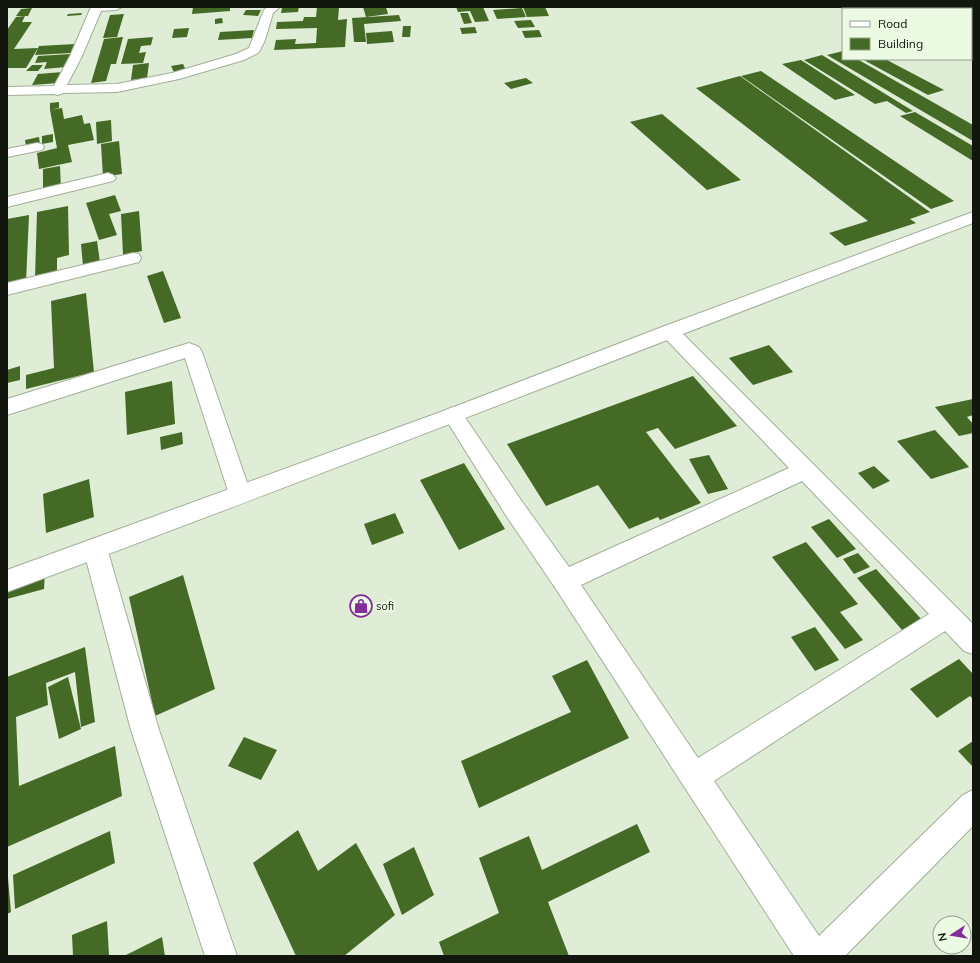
<svg xmlns="http://www.w3.org/2000/svg" width="980" height="963" viewBox="0 0 980 963" font-family="Mulish,sans-serif">
<rect width="100%" height="100%" fill="#dfecd6"/>
<path fill="#456a26" d="M 193,7 L 230,7 L 230,11 L 192,14 Z
M 299,7 L 298,12 L 281,13 L 282,8 Z
M 317,7 L 339,7 L 338,20 L 347,19 L 345,47 L 274,50 L 276,40 L 296,39 L 295,44 L 316,43 L 317,28 L 276,29 L 277,22 L 303,21 L 304,17 L 316,17 Z
M 363,7 L 386,7 L 388,14 L 366,17 Z
M 456,7 L 483,7 L 489,21 L 475,22 L 470,11 L 458,12 Z
M 523,7 L 545,7 L 549,16 L 527,17 Z
M 32,8 L 28,16 L 16,16 L 21,9 Z
M 522,8 L 526,17 L 497,19 L 493,10 Z
M 246,10 L 261,10 L 258,16 L 243,15 Z
M 82,13 L 81,15 L 67,16 L 68,14 Z
M 460,13 L 468,13 L 472,23 L 464,24 Z
M 124,14 L 117,37 L 103,38 L 110,15 Z
M 399,15 L 401,21 L 364,24 L 366,42 L 354,42 L 352,18 Z
M 25,16 L 22,22 L 32,22 L 14,49 L 38,48 L 26,68 L 7,68 L 7,30 L 16,17 Z
M 222,18 L 223,23 L 215,24 L 215,19 Z
M 531,20 L 535,27 L 518,28 L 514,21 Z
M 403,26 L 411,26 L 410,37 L 402,37 Z
M 475,27 L 477,33 L 462,34 L 460,28 Z
M 189,28 L 187,37 L 172,38 L 174,29 Z
M 254,30 L 252,38 L 218,40 L 220,32 Z
M 539,30 L 542,37 L 525,38 L 522,31 Z
M 392,31 L 394,42 L 367,44 L 366,33 Z
M 123,37 L 116,64 L 111,64 L 106,81 L 91,83 L 104,39 Z
M 153,37 L 151,45 L 141,46 L 139,53 L 146,52 L 143,63 L 121,64 L 128,39 Z
M 75,44 L 71,53 L 35,55 L 39,46 Z
M 843,51 L 843,59 L 857,59 L 973,125 L 973,141 L 827,55 Z
M 71,54 L 66,67 L 44,69 L 47,62 L 35,63 L 38,56 Z
M 822,55 L 913,111 L 906,113 L 887,101 L 875,104 L 804,60 Z
M 862,59 L 885,59 L 944,90 L 928,95 Z
M 801,60 L 855,95 L 835,100 L 782,64 Z
M 149,63 L 147,78 L 131,80 L 133,65 Z
M 183,64 L 186,70 L 174,72 L 171,66 Z
M 32,65 L 43,65 L 38,71 L 26,71 Z
M 761,71 L 954,201 L 931,209 L 741,76 Z
M 63,72 L 58,83 L 32,85 L 38,74 Z
M 740,76 L 930,212 L 910,219 L 916,223 L 845,246 L 829,233 L 868,221 L 696,88 Z
M 526,78 L 533,83 L 511,89 L 504,83 Z
M 59,102 L 59,108 L 50,110 L 50,103 Z
M 62,108 L 64,119 L 82,115 L 84,124 L 90,123 L 94,140 L 68,145 L 72,162 L 39,169 L 37,153 L 57,148 L 50,110 Z
M 915,112 L 973,146 L 973,161 L 900,116 Z
M 662,114 L 741,180 L 707,190 L 630,122 Z
M 111,120 L 112,141 L 97,144 L 96,122 Z
M 53,134 L 53,142 L 42,144 L 42,136 Z
M 39,137 L 40,144 L 26,147 L 25,140 Z
M 119,141 L 122,174 L 103,177 L 101,144 Z
M 60,166 L 61,189 L 43,193 L 43,169 Z
M 115,195 L 121,211 L 109,214 L 117,235 L 99,240 L 86,203 Z
M 68,206 L 69,255 L 57,258 L 57,273 L 35,278 L 37,212 Z
M 139,211 L 142,251 L 123,255 L 121,214 Z
M 29,215 L 26,282 L 7,286 L 7,219 Z
M 97,241 L 100,262 L 83,266 L 81,244 Z
M 163,271 L 181,318 L 164,323 L 147,276 Z
M 86,293 L 94,372 L 26,389 L 26,375 L 54,368 L 51,301 Z
M 769,345 L 793,372 L 753,385 L 729,358 Z
M 20,366 L 20,380 L 7,383 L 7,370 Z
M 693,376 L 737,426 L 675,449 L 658,428 L 646,432 L 701,503 L 660,520 L 658,517 L 629,529 L 598,485 L 546,506 L 507,444 Z
M 172,381 L 175,424 L 127,435 L 125,392 Z
M 973,399 L 973,415 L 967,417 L 973,424 L 973,433 L 959,436 L 935,407 Z
M 935,430 L 969,467 L 931,479 L 897,441 Z
M 182,432 L 183,444 L 161,450 L 160,437 Z
M 709,455 L 728,489 L 708,494 L 689,459 Z
M 464,463 L 505,529 L 459,550 L 420,480 Z
M 874,466 L 890,481 L 873,489 L 858,473 Z
M 89,479 L 94,517 L 46,533 L 43,494 Z
M 395,513 L 404,533 L 372,545 L 364,524 Z
M 829,519 L 856,549 L 837,558 L 811,527 Z
M 806,542 L 858,604 L 840,612 L 863,640 L 845,649 L 772,557 Z
M 858,553 L 870,567 L 854,574 L 843,559 Z
M 876,569 L 922,620 L 902,630 L 857,578 Z
M 45,571 L 44,589 L 7,599 L 7,581 Z
M 183,575 L 215,689 L 155,716 L 129,597 Z
M 815,627 L 839,660 L 815,671 L 791,637 Z
M 85,647 L 95,722 L 81,727 L 75,672 L 46,683 L 48,705 L 16,717 L 19,786 L 115,746 L 122,796 L 7,847 L 7,677 Z
M 959,659 L 973,674 L 973,699 L 970,696 L 937,718 L 910,689 Z
M 587,660 L 629,738 L 479,808 L 461,761 L 571,712 L 552,676 Z
M 68,677 L 81,729 L 59,739 L 48,687 Z
M 244,737 L 277,750 L 261,780 L 228,766 Z
M 973,741 L 973,767 L 958,751 Z
M 637,824 L 650,852 L 548,902 L 569,956 L 444,956 L 439,942 L 499,913 L 479,858 L 529,836 L 542,870 Z
M 298,830 L 318,871 L 356,843 L 395,915 L 344,956 L 296,956 L 253,863 Z
M 110,831 L 115,863 L 15,909 L 13,875 Z
M 414,847 L 434,895 L 402,915 L 383,864 Z
M 7,878 L 8,878 L 11,912 L 7,914 Z
M 107,921 L 109,955 L 73,956 L 72,935 Z
M 162,937 L 165,956 L 124,956 Z"/>
<g fill="none" stroke-linecap="round" stroke-linejoin="round">
<g stroke="#a2ae99" stroke-width="2">
<path id="minor" d="M 91,7 L 122,7 L 116,10 L 101,11 L 82,56 L 67,85 L 117,84 L 172,73 L 236,54 L 249,48 L 264,10 L 267,7 L 280,7 L 273,13 L 265,40 L 260,50 L 258,53 L 244,60 L 179,79 L 117,92 L 63,93 L 58,95 L 53,94 L 7,95 L 7,87 L 54,86 L 70,56 Z
M 37,143 L 42,144 L 44,147 L 42,150 L 7,157 L 7,149 Z
M 108,173 L 113,175 L 116,178 L 113,181 L 7,207 L 7,197 Z
M 133,253 L 139,254 L 141,258 L 139,262 L 7,295 L 7,283 Z
M 669,325 L 676,327 L 973,624 L 973,654 L 964,651 L 945,631 L 714,781 L 819,936 L 963,795 L 973,790 L 973,826 L 845,956 L 794,956 L 556,589 L 507,517 L 443,415 L 446,410 L 453,407 L 460,410 L 523,503 L 569,567 L 789,468 L 662,335 L 660,331 L 662,327 ZM 802,481 L 929,614 L 698,758 L 581,585 Z
M 189,343 L 199,347 L 202,352 L 251,494 L 248,500 L 240,503 L 232,500 L 229,494 L 185,358 L 7,415 L 7,399 Z
M 95,538 L 103,541 L 107,548 L 159,730 L 237,956 L 205,956 L 131,730 L 83,548 L 87,541 Z"/>
</g>
<g stroke="#a2ae99" stroke-width="2">
<path id="primary" d="M 973,212 L 973,223 C 651,345 330,472 7,592 L 7,570 L 446,410 L 662,327 Z"/>
</g>
<use href="#minor" fill="#fff" fill-rule="evenodd"/>
<use href="#primary" fill="#fff" fill-rule="evenodd"/>
</g>
<defs>
<g id="shop-ring" transform="scale(1.15)"><circle r="9.5" fill="#ecf9e3" stroke="#842e9b" stroke-width="1.5"/><path d="M-5-2.5h2.3a2.7 3.5 0 0 1 5.4 0H5L5.5 6h-11ZM-1.5-2.5h3a1.5 2.3 0 0 0-3 0Z" fill="#842e9b"/></g>
</defs>
<g fill-rule="evenodd">
<use href="#shop-ring" x="361" y="606"/>
</g>
<g text-anchor="middle" dominant-baseline="central" stroke-width="4" stroke-linejoin="round" paint-order="stroke">
<g font-size="11" fill="#12160f" stroke="#ecf9e3" text-anchor="start">
<text x="376" y="606">sofi</text>
</g>
</g>
<rect width="980" height="963" fill="none" stroke="#12160f" stroke-width="16"/>
<rect x="842" y="8" width="130" height="52" fill="#ecf9e3" stroke="#959e8e"/>
<rect x="850" y="21" width="20" height="6" fill="#ffffff" stroke="#959e8e"/>
<text x="878" y="28" font-size="12" fill="#12160f">Road</text>
<rect x="850" y="38" width="20" height="12" fill="#456a26" stroke="#959e8e"/>
<text x="878" y="48" font-size="12" fill="#12160f">Building</text>
<g transform="translate(952 935) rotate(258)"><circle r="19" fill="#ecf9e3" stroke="#959e8e"/>
<path d="M0-3L7 15L0 10L-7 15Z" fill="#842e9b"/>
<text y="-6" font-size="11" font-weight="bold" text-anchor="middle" fill="#12160f">N</text>
</g>
</svg>
